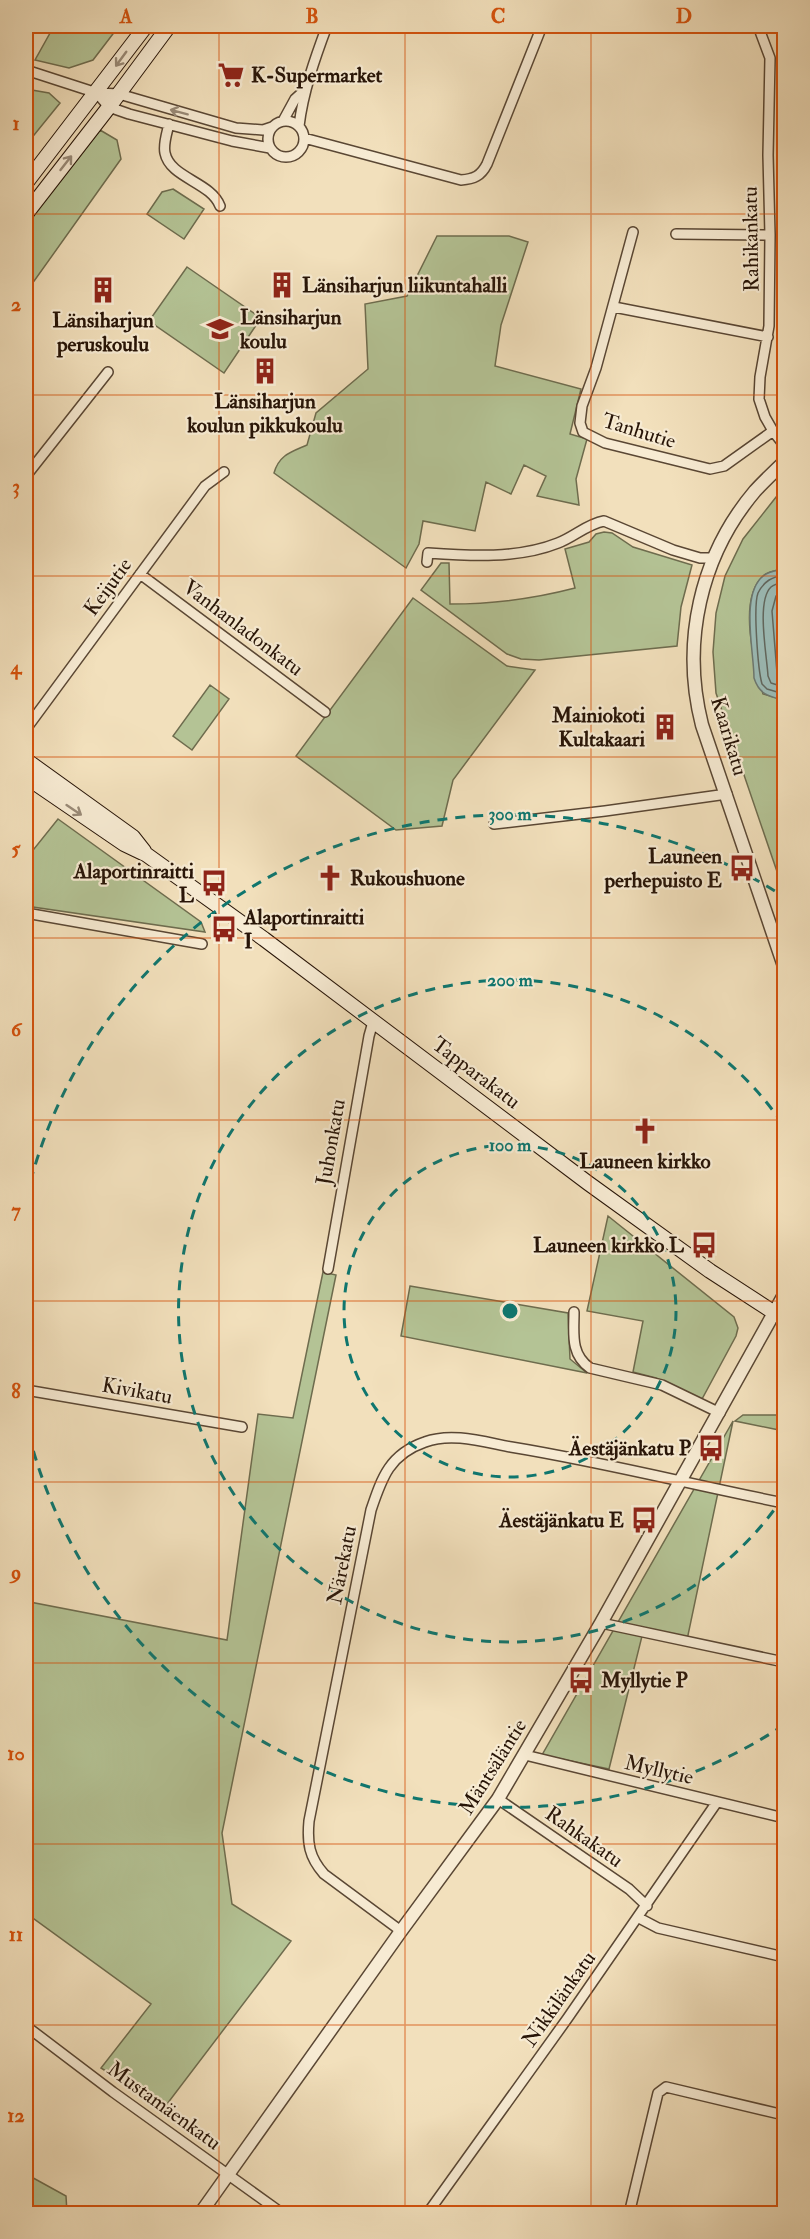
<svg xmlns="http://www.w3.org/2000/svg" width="810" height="2239" viewBox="0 0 810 2239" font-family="'IM FELL Double Pica',serif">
<rect width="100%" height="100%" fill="#f2e0bc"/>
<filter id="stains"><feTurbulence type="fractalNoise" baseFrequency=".00333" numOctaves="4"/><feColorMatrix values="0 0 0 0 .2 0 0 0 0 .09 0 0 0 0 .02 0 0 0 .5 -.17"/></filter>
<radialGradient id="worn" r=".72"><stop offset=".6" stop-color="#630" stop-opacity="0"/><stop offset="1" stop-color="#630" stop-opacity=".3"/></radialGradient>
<path fill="#b4c395" stroke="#6e6c4e" stroke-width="1.5" d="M 54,26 L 119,26 L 93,60 L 69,68 L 35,60 Z
M 26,89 L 49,93 L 60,103 L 26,145 Z
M 100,130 L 117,140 L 121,159 L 32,284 L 26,288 L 26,225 Z
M 173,189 L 204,209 L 184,239 L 147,214 L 162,192 Z
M 437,236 L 509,236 L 528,242 L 501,325 L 495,366 L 581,389 L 570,434 L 587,439 L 576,479 L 579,505 L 537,496 L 546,476 L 524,465 L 511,494 L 486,482 L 475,531 L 423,521 L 419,544 L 406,568 L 274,473 C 279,455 291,452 307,445 L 316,413 L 368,369 L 365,304 L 407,296 Z
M 187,267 L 261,318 L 224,373 L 149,321 Z
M 784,487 L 784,569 C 777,570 768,571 763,576 C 737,600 755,665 763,694 L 784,700 L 784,892 L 716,693 L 713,652 L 716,613 L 725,576 L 743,539 Z
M 604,532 L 612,533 L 633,547 L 692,565 L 681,607 L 677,646 L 539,660 L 521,659 L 507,654 L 421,590 L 441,563 L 449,563 L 450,604 C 493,604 533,599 575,588 L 565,549 L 589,542 L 596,534 Z
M 413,598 L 507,666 L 535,670 L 453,780 L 442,826 L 396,830 L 296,756 Z
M 210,685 L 229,699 L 192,750 L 173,736 Z
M 58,819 L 201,922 L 205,932 L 26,906 L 26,856 L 30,854 Z
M 608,1216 L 734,1317 L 738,1328 L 736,1336 L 702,1399 L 656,1378 L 633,1372 L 643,1321 L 587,1311 Z
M 323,1272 L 336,1275 L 222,1833 L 232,1904 L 291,1941 L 164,2108 L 101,2068 L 151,2004 L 26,1913 L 26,1596 L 30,1602 L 227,1640 L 258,1414 L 293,1418 Z
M 410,1286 L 568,1313 L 570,1359 L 587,1373 L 401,1336 Z
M 743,1415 L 784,1415 L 784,1431 L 735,1421 Z
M 733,1421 L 687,1640 L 643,1632 L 609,1769 L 542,1755 Z
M 26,2174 L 66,2196 L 67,2213 L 26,2213 Z"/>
<path fill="#9cbcb7" stroke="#6d7971" stroke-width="1.5" d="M 784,569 L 784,700 L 783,700 C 768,696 759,694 754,678 C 754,651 739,590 766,574 C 772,571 778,570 784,569 Z"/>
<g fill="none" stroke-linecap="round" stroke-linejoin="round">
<path stroke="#62685f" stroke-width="1.5" d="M 784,575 C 772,577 764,581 758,593 C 753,606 758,670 762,684 L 767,689 L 784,694
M 784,582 C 780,583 775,584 771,587 C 756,601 767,656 768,676 L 771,683 L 784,687
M 784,592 L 776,596 L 772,611 L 777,673 L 784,677"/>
<g stroke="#5a4734" stroke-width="12">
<path id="minor" d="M 758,26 L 770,58 L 768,155 L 770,235 L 769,326 L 760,377 L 759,399 L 765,417 L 773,431 L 784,445
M 26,70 L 97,93 L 119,94 L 236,128 L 263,130 L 272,127
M 97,93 L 109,107 L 129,114 L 232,141 L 270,148
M268 139a18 18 0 1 1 36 0a18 18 0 1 1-36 0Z
M 283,121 L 295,99 L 305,90
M 169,124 C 167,133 163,144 165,153 C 170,178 211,182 220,206
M 299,126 C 303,92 315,58 327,26
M 304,138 L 461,180 C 474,179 481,176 487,164 L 542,26
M 633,232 L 596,368 L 582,406 L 580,423 L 583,432 L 605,443 L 710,469 L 724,466 L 773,431
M 676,234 L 770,235
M 614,307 L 768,337
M 26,476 L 108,372
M 427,562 L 428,553 C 470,556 518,559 558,543 C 574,537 587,524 604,521 L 673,550 L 700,558 L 714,558
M 140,574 L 325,712
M 26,729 L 205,486 L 224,472
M 494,824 L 605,811 L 727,794
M 26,913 L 202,944
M 328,1269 L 369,1036 L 373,1022
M 574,1312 C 574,1333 570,1354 590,1368 L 662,1385 L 720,1413
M 26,1390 L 242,1427
M 601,1623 L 784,1662
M 525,1755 L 784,1818
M 498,1799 L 629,1889 L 647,1906
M 639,1918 L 658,1928 L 784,1957
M 401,1931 L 324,1874 C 309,1857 307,1843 309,1821 L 371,1510 C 382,1477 390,1454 425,1442 C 452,1432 484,1442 511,1447 C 603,1462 693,1485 784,1503
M 26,2026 L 113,2092 L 283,2214
M 427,2214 L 567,2019 L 717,1802
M 629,2214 L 658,2093 L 666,2087 L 784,2115"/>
</g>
<g stroke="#5a4734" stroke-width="15">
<path id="tertiary" d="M 784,462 C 775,471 764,481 755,491 C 700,556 681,643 702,725 L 784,966
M 200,2214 L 401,1931 L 498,1799 L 601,1623 L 784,1295"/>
</g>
<g stroke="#271407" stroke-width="16">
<path id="secondary" d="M 26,183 L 146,26
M 26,214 L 109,107 L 169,26
M 26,760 L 133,837 L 144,851
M 26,777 L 124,844 L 147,855 L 264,939 L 588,1183 L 710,1271 L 784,1319"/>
</g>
<use href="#minor" stroke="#f7ebd3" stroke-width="9"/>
<use href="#tertiary" stroke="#f7ebd3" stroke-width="12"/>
<use href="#secondary" stroke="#f7ebd3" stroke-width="14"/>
</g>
<defs><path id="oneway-shaft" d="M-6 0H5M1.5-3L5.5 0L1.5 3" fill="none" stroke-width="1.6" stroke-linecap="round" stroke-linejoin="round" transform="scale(1.5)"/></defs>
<g stroke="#998a77">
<use href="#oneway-shaft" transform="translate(121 59) rotate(126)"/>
<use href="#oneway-shaft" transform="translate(179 112) rotate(-165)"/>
<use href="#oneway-shaft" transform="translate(66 163) rotate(-52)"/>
<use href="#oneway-shaft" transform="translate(74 810) rotate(34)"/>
</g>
<path fill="none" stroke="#d5520c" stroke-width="1.5" stroke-opacity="0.55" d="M 219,26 L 219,2214M 405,26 L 405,2214M 591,26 L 591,2214M 26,214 L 784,214M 26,395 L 784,395M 26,576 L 784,576M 26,757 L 784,757M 26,938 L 784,938M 26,1120 L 784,1120M 26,1301 L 784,1301M 26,1482 L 784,1482M 26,1663 L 784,1663M 26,1844 L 784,1844M 26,2025 L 784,2025"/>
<g fill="none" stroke="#0f766e" stroke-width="3" stroke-dasharray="10 8">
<circle cx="510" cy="1311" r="166"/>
<path d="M784 1496A331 331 0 1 1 784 1126"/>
<path d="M784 1725A497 497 0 0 1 26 1423M26 1199A497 497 0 0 1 784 897"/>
</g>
<defs>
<g id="supermarket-bare" transform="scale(2.07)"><path d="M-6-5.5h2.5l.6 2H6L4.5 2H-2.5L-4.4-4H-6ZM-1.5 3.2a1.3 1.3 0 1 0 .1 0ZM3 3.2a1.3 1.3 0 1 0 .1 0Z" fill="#8f2418" stroke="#f7ebd3" stroke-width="2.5" paint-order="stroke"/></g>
<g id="building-bare" transform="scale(2.07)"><path d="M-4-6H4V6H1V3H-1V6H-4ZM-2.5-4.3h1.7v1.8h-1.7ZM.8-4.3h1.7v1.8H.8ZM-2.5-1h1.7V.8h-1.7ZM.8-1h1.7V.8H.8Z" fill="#8f2418" stroke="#f7ebd3" stroke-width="2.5" paint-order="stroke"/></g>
<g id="school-bare" transform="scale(2.07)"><path d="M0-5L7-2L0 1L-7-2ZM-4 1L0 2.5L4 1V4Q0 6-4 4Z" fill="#8f2418" stroke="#f7ebd3" stroke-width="2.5" paint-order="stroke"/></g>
<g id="bus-bare" transform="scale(2.07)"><path d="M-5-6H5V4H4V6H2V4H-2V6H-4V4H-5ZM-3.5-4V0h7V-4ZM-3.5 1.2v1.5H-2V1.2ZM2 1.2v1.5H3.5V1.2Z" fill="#8f2418" stroke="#f7ebd3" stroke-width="2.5" paint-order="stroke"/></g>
<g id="church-bare" transform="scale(2.07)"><path d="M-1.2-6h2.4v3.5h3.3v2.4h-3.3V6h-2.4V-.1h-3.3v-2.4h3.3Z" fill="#8f2418" stroke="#f7ebd3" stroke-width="2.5" paint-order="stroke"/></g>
</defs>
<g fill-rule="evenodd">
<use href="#supermarket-bare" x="231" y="75"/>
<use href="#building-bare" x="282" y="285"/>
<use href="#building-bare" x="103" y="290"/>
<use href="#school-bare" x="220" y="329"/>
<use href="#building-bare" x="265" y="371"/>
<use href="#building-bare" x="665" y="727"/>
<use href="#bus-bare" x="742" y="868"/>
<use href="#church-bare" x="330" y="878"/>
<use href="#bus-bare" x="214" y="883"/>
<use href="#bus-bare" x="224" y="929"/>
<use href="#church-bare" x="645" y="1131"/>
<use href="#bus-bare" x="704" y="1245"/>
<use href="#bus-bare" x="711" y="1448"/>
<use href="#bus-bare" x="644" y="1520"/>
<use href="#bus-bare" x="581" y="1680"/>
</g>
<g text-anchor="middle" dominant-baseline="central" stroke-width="4.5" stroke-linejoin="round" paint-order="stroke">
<g font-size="21" font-weight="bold" fill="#271407" stroke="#f7ebd3" text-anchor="start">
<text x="251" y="75">K-Supermarket</text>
<text x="302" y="285">Länsiharjun liikuntahalli</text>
<text x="240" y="317">Länsiharjun<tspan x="240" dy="24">koulu</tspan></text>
<text x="103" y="320" text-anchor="middle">Länsiharjun<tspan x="103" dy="24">peruskoulu</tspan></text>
<text x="265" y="401" text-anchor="middle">Länsiharjun<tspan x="265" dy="24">koulun pikkukoulu</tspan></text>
<text x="645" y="715" text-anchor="end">Mainiokoti<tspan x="645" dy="24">Kultakaari</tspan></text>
<text x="722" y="856" text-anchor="end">Launeen<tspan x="722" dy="24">perhepuisto E</tspan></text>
<text x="194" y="871" text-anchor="end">Alaportinraitti<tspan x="194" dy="24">L</tspan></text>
<text x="350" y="878">Rukoushuone</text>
<text x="244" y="917">Alaportinraitti<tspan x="244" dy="24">I</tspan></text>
<text x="645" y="1161" text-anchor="middle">Launeen kirkko</text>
<text x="684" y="1245" text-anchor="end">Launeen kirkko L</text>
<text x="691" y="1448" text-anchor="end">Äestäjänkatu P</text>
<text x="624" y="1520" text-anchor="end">Äestäjänkatu E</text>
<text x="601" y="1680">Myllytie P</text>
</g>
<g font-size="21" fill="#271407" stroke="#f7ebd3">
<text transform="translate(751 239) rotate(-91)">Rahikankatu</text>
<text transform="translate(639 431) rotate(17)">Tanhutie</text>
<text transform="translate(108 587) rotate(-54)">Keijutie</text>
<text transform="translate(243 628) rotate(37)">Vanhanladonkatu</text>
<text transform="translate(729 736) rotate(73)">Kaarikatu</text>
<text transform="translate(476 1073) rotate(37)">Tapparakatu</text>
<text transform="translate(331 1142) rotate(-80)">Juhonkatu</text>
<text transform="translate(137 1391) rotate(10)">Kivikatu</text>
<text transform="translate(342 1565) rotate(-79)">Närekatu</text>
<text transform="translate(493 1767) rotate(-58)">Mäntsäläntie</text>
<text transform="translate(659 1770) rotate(13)">Myllytie</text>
<text transform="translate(584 1837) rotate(35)">Rahkakatu</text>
<text transform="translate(559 1999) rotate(-55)">Nikkilänkatu</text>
<text transform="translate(164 2106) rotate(36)">Mustamäenkatu</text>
</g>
</g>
<circle cx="510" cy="1311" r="9" fill="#0f766e" stroke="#f7ebd3" stroke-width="3"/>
<g font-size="18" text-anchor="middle" font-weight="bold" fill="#0f766e" stroke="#f7ebd3" stroke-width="4.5" stroke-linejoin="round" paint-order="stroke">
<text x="510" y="820">300 m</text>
<text x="510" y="986">200 m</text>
<text x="510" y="1151">100 m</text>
</g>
<rect width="810" height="2239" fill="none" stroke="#f2e0bc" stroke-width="66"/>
<rect x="33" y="33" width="744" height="2173" fill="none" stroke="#d5520c" stroke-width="2"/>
<g font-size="20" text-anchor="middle" font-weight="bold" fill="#d5520c">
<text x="126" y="23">A</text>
<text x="312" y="23">B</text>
<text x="498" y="23">C</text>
<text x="684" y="23">D</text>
<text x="16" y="130">1</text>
<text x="16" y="311">2</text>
<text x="16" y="493">3</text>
<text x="16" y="674">4</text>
<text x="16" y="855">5</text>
<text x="16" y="1036">6</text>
<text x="16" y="1217">7</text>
<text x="16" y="1398">8</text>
<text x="16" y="1579">9</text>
<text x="16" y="1760">10</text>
<text x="16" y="1941">11</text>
<text x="16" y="2122">12</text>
</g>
<rect width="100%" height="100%" filter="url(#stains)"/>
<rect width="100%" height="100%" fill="url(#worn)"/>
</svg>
